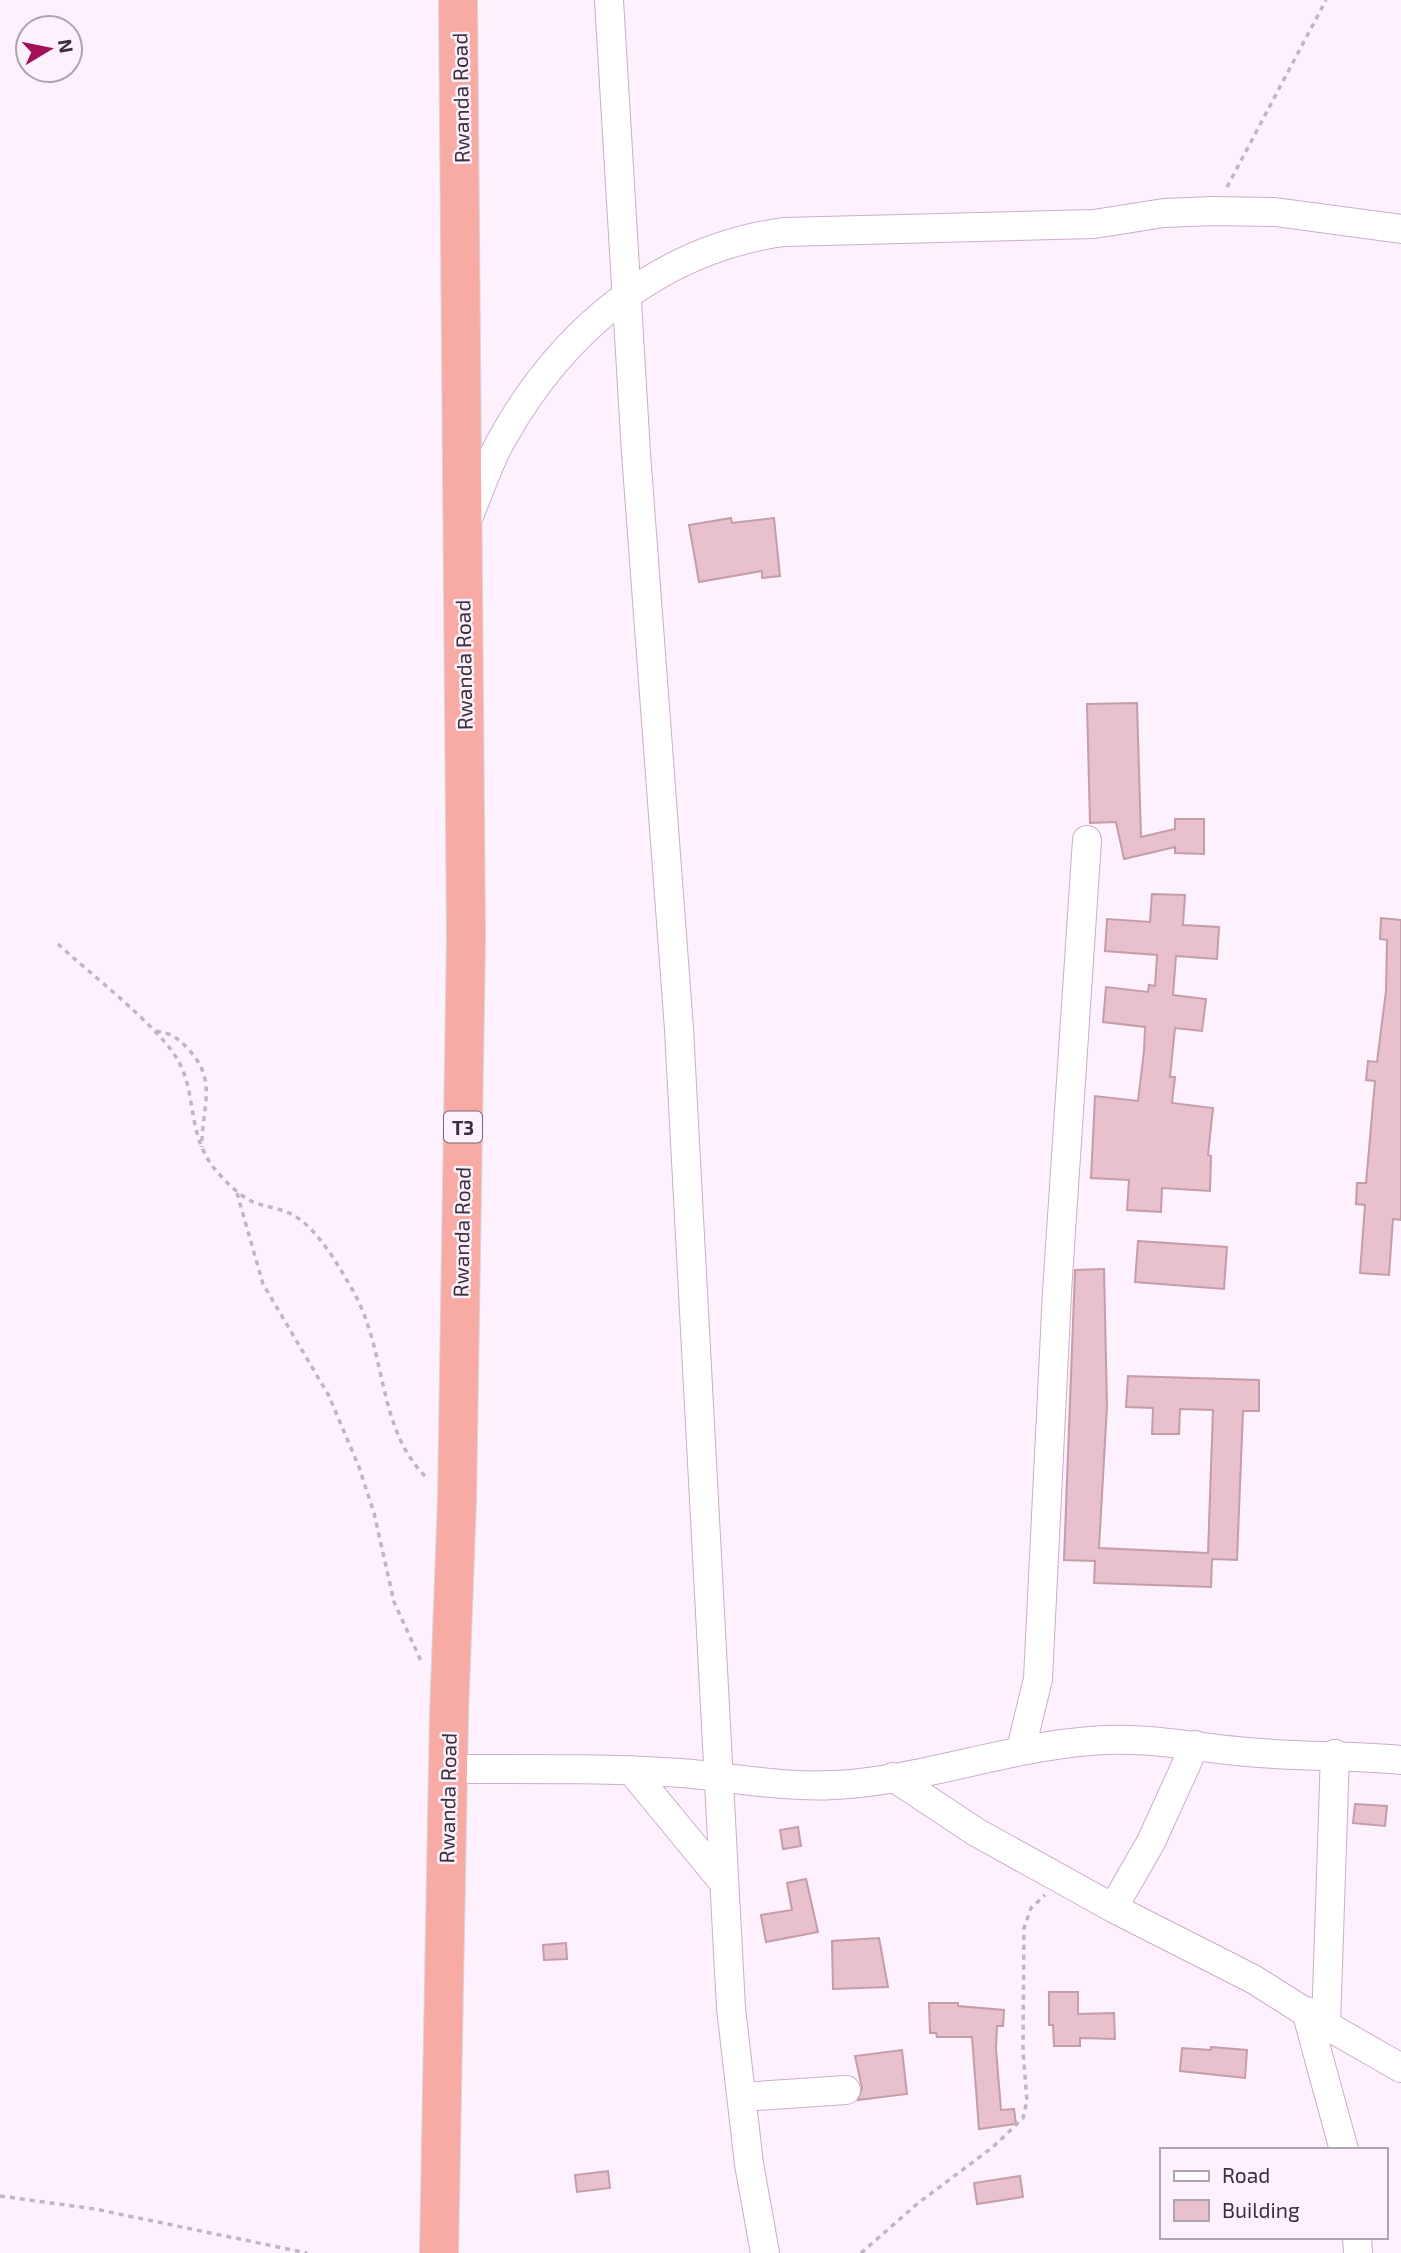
<svg xmlns="http://www.w3.org/2000/svg" width="1401" height="2253" viewBox="0 0 1401 2253" font-family="'Exo 2',sans-serif">
<rect width="100%" height="100%" fill="#fdf1fd"/>
<path fill="#e9c0cd" stroke="#c49da9" stroke-width="2" d="M 731,518 L 732,523 L 774,518 L 780,576 L 762,578 L 762,571 L 699,582 L 689,525 Z
M 1137,703 L 1141,837 L 1175,829 L 1175,819 L 1204,819 L 1204,854 L 1175,853 L 1175,847 L 1124,859 L 1116,822 L 1090,823 L 1087,704 Z
M 1152,894 L 1185,895 L 1183,925 L 1219,927 L 1217,959 L 1176,956 L 1173,995 L 1206,999 L 1202,1031 L 1175,1028 L 1170,1077 L 1175,1077 L 1172,1103 L 1213,1108 L 1208,1155 L 1211,1156 L 1210,1191 L 1162,1188 L 1161,1212 L 1127,1210 L 1129,1180 L 1091,1178 L 1095,1096 L 1138,1101 L 1144,1051 L 1145,1027 L 1103,1022 L 1106,987 L 1148,992 L 1149,985 L 1155,986 L 1157,955 L 1105,951 L 1107,919 L 1150,922 Z
M 1381,918 L 1401,920 L 1401,1220 L 1393,1219 L 1389,1275 L 1360,1273 L 1365,1205 L 1356,1204 L 1357,1183 L 1366,1183 L 1375,1081 L 1366,1080 L 1368,1061 L 1377,1062 L 1386,991 L 1387,940 L 1380,939 Z
M 1138,1241 L 1227,1247 L 1224,1289 L 1135,1282 Z
M 1104,1269 L 1107,1406 L 1099,1548 L 1208,1553 L 1213,1410 L 1180,1409 L 1179,1434 L 1152,1434 L 1153,1408 L 1126,1407 L 1128,1376 L 1259,1380 L 1259,1411 L 1243,1411 L 1237,1560 L 1212,1559 L 1211,1587 L 1094,1583 L 1095,1561 L 1064,1560 L 1075,1270 Z
M 1355,1804 L 1387,1806 L 1385,1826 L 1353,1823 Z
M 798,1827 L 801,1846 L 783,1849 L 780,1830 Z
M 806,1879 L 818,1932 L 766,1942 L 761,1915 L 792,1910 L 787,1883 Z
M 879,1938 L 888,1987 L 833,1989 L 832,1941 Z
M 566,1943 L 567,1959 L 544,1960 L 543,1945 Z
M 1049,1992 L 1078,1992 L 1078,2014 L 1114,2013 L 1115,2039 L 1080,2038 L 1080,2046 L 1054,2046 L 1053,2025 L 1049,2025 Z
M 929,2003 L 958,2003 L 958,2006 L 1004,2010 L 1003,2026 L 997,2026 L 996,2049 L 1001,2110 L 1014,2109 L 1016,2124 L 979,2129 L 972,2037 L 937,2037 L 936,2033 L 930,2033 Z
M 1211,2047 L 1247,2050 L 1245,2078 L 1180,2071 L 1182,2048 L 1211,2050 Z
M 902,2050 L 907,2094 L 858,2100 L 862,2088 L 855,2056 Z
M 608,2171 L 610,2188 L 577,2192 L 575,2175 Z
M 1020,2176 L 1023,2197 L 977,2204 L 974,2183 Z"/>
<g fill="none" stroke-linecap="round" stroke-linejoin="round">
<g stroke="#cbaeca" stroke-width="30">
<path id="minor" d="M 609,0 L 636,453 L 679,1029 L 731,2008 L 749,2164 L 765,2253
M 466,523 C 478,496 487,465 502,439 C 562,331 659,249 784,232 L 1094,224 L 1164,213 L 1213,211 L 1275,212 L 1401,229
M 1021,1749 L 1038,1679 L 1057,1292 L 1087,840
M 448,1769 C 526,1769 604,1768 681,1773 C 732,1777 783,1788 834,1785 C 919,1781 1003,1748 1090,1741 C 1140,1736 1188,1746 1237,1751 C 1292,1757 1346,1755 1401,1760
M 631,1770 L 724,1883
M 893,1777 L 976,1832 L 1113,1908 L 1253,1979 L 1326,2025 L 1401,2068
M 1113,1908 L 1151,1842 L 1195,1745
M 1306,2011 L 1344,2150
M 1326,2025 L 1335,1754
M 742,2097 L 846,2090
M 1357,2237 L 1358,2253"/>
</g>
<g stroke="#d8d5d8" stroke-width="40">
<path id="highway" d="M 439,2253 L 449,1714 L 457,1500 L 466,937 L 458,0"/>
</g>
<path stroke="#c1b5c1" stroke-width="3.5" stroke-dasharray="5 5" stroke-linecap="butt" d="M 1227,187 L 1326,0
M 58,944 C 88,972 162,1029 179,1062 C 197,1097 187,1131 213,1167 C 223,1179 238,1195 253,1202 C 266,1207 280,1208 293,1215 C 318,1229 338,1265 352,1289 C 388,1351 376,1429 427,1478
M 156,1031 C 170,1033 179,1038 188,1049 C 219,1081 201,1108 202,1147
M 237,1193 L 263,1284 L 329,1396 L 359,1467 L 374,1513 L 394,1602 L 421,1661
M 0,2196 L 95,2209 L 307,2253
M 861,2253 L 917,2204 L 993,2147 L 1023,2118 L 1027,2101 L 1023,2051 L 1024,1928 L 1031,1908 L 1045,1895"/>
<use href="#minor" stroke="#fff" stroke-width="28"/>
<use href="#highway" stroke="#f8aba5" stroke-width="38"/>
</g>
<g text-anchor="middle" dominant-baseline="central" stroke-width="5" stroke-linejoin="round" paint-order="stroke">
<rect fill="#fdf1fd" stroke="#746974" stroke-width="2" x="444" y="1111.5" width="38" height="31" rx="5"/>
<g font-size="19" font-weight="bold" fill="#3a2f3a">
<text x="463" y="1127">T3</text>
</g>
<g font-size="21" fill="#3a2f3a" stroke="#fdf1fd">
<text transform="translate(460 98) rotate(-91)">Rwanda Road</text>
<text transform="translate(463 665) rotate(-91)">Rwanda Road</text>
<text transform="translate(461 1232) rotate(-89)">Rwanda Road</text>
<text transform="translate(447 1798) rotate(-89)">Rwanda Road</text>
</g>
</g>
<rect x="1160" y="2148" width="228" height="91" fill="#fdf1fd" stroke="#afa3af" stroke-width="2"/>
<rect x="1174" y="2171" width="35" height="10" fill="#ffffff" stroke="#afa3af" stroke-width="2"/>
<text x="1222" y="2183" font-size="21" fill="#3a2f3a">Road</text>
<rect x="1174" y="2200" width="35" height="21" fill="#e9c0cd" stroke="#afa3af" stroke-width="2"/>
<text x="1222" y="2218" font-size="21" fill="#3a2f3a">Building</text>
<g transform="translate(49 49) rotate(80)"><circle r="33" fill="#fdf1fd" stroke="#afa3af" stroke-width="2"/>
<path d="M0-5L12 26L0 18L-12 26Z" fill="#a21157"/>
<text y="-10" font-size="19" font-weight="bold" text-anchor="middle" fill="#3a2f3a">N</text>
</g>
</svg>
